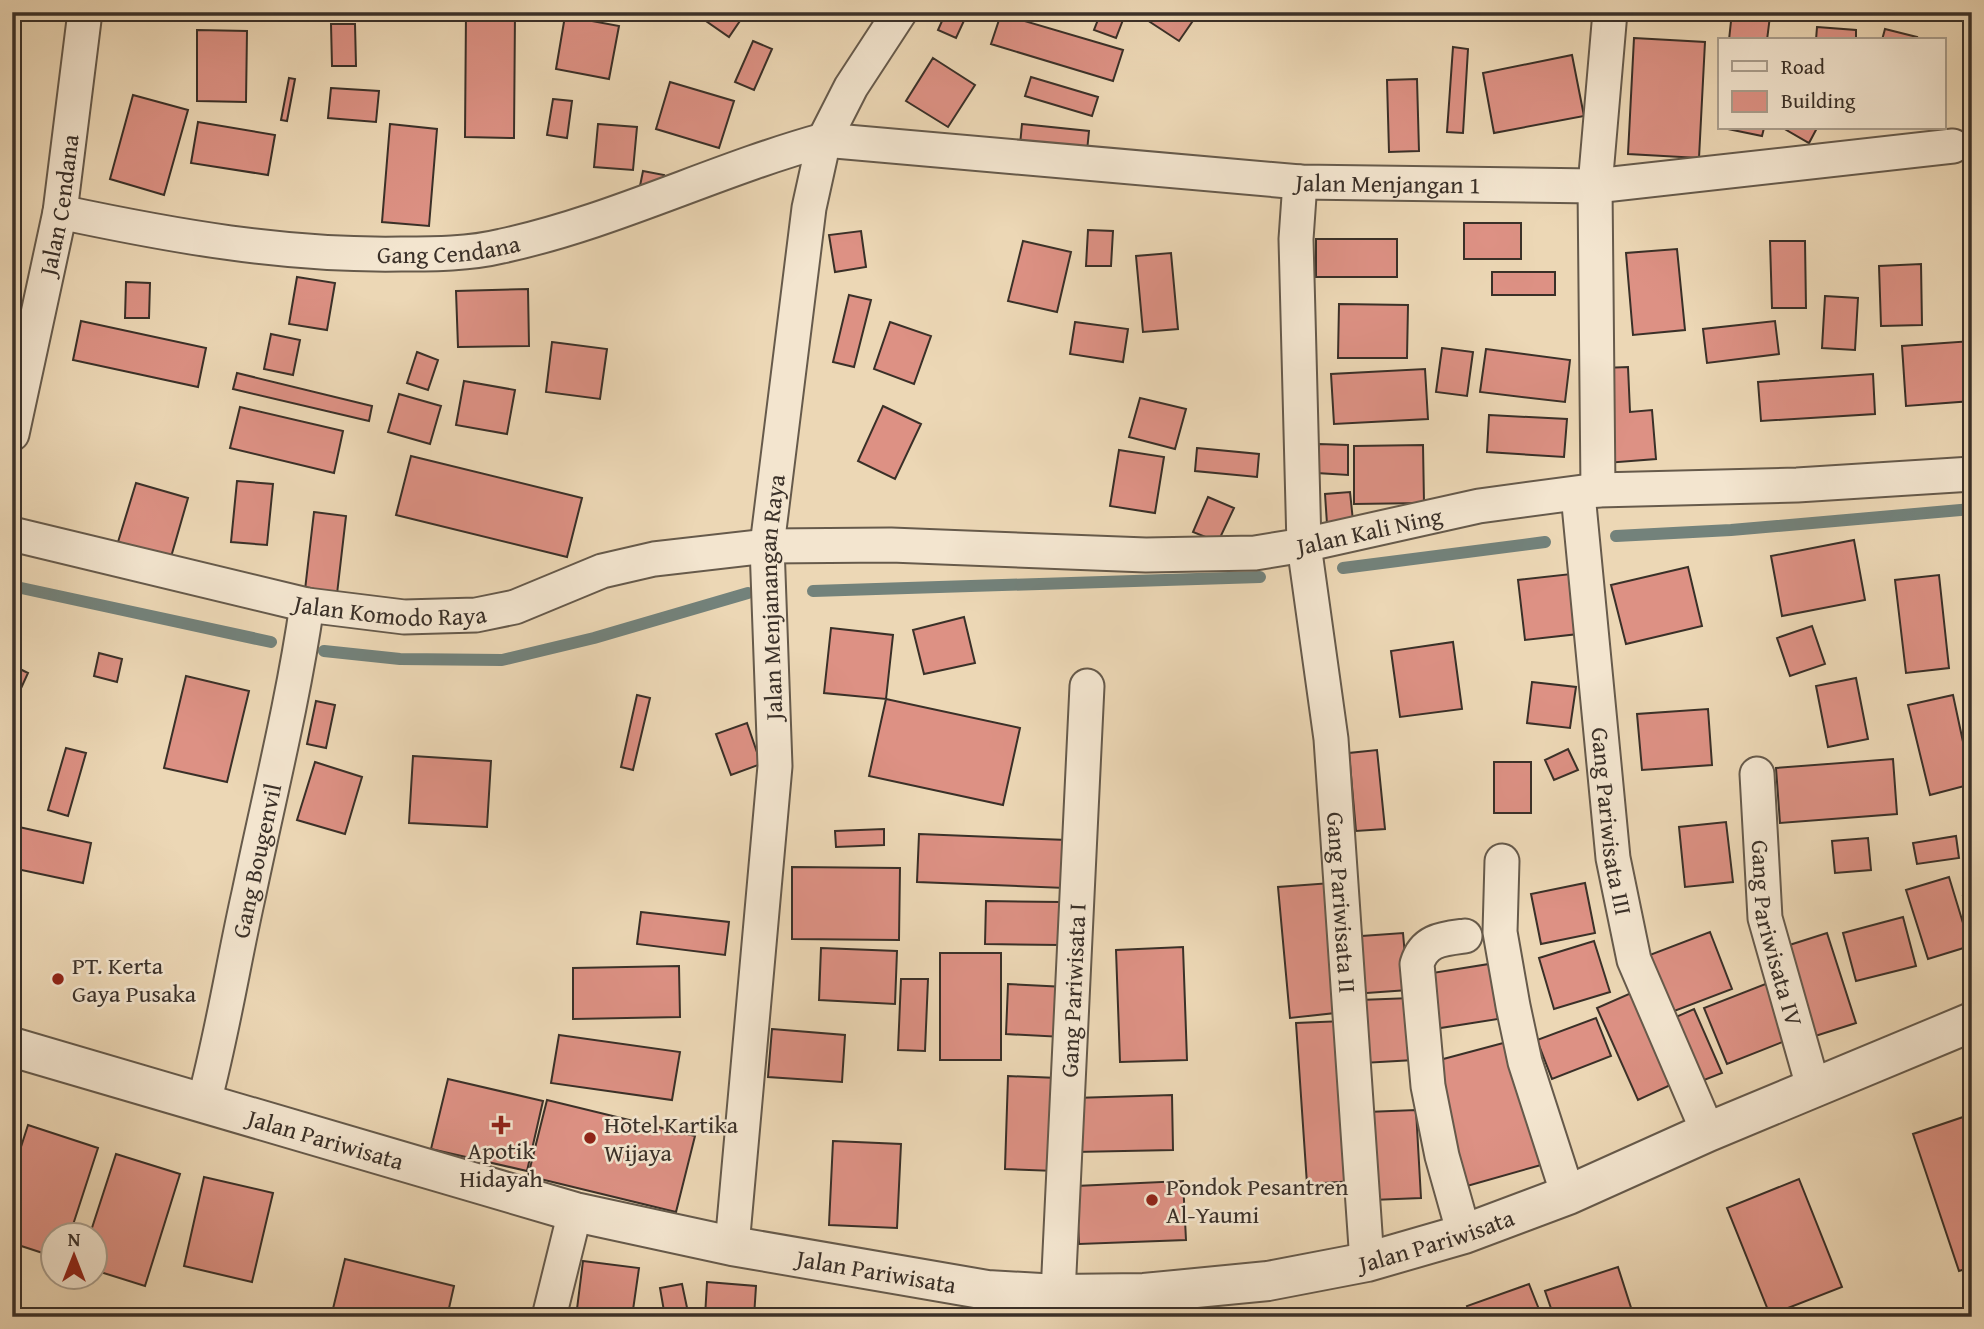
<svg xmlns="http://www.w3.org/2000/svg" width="1984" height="1329" viewBox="0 0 1984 1329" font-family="'Gentium Book Plus',serif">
<rect width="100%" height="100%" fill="#ecd7b5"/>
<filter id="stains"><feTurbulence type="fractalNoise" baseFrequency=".00286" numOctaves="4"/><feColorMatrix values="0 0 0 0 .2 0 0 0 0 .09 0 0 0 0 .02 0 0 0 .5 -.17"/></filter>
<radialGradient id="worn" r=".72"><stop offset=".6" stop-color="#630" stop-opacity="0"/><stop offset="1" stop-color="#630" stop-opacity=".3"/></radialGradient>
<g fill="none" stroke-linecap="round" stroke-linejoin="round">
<path stroke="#73827b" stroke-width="12" d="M 1616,536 L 1731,530 L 1972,509
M 1343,568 L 1545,542
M 12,586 L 271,642
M 813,591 L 1260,577
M 324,651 L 400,659 L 502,660 L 594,638 L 748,593"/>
</g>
<path fill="#dd9184" stroke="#3a3028" stroke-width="2" d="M 466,12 L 515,12 L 514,138 L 465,137 Z
M 693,12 L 746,12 L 729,37 Z
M 946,12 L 968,12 L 956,38 L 938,30 Z
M 1101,12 L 1126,12 L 1116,38 L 1094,30 Z
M 1152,12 L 1199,12 L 1179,41 L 1147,20 Z
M 1732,12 L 1770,16 L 1767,40 L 1729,40 Z
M 1001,14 L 1123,50 L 1113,81 L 991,44 Z
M 565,16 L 619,26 L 609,79 L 556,69 Z
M 331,24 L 355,24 L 356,66 L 332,66 Z
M 1817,27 L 1856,30 L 1856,40 L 1816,40 Z
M 1885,29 L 1917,37 L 1916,40 L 1882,40 Z
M 197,30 L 247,31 L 246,102 L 197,101 Z
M 1634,38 L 1705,42 L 1699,158 L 1628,154 Z
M 753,41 L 772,49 L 754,90 L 735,82 Z
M 1453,47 L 1468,49 L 1463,133 L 1447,132 Z
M 1572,55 L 1584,116 L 1494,133 L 1483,73 Z
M 933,58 L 975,85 L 948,127 L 906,101 Z
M 1031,77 L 1098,97 L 1092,116 L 1025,96 Z
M 289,78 L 295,79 L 287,121 L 281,120 Z
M 1417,79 L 1419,151 L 1389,152 L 1387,80 Z
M 670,82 L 734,101 L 719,148 L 656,129 Z
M 331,88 L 379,91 L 376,122 L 328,118 Z
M 133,95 L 188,110 L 164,195 L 110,179 Z
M 553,99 L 572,101 L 567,138 L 547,135 Z
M 198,122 L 275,135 L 268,175 L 191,163 Z
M 390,124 L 437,129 L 429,226 L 382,222 Z
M 598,124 L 637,127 L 633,170 L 594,167 Z
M 1022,124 L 1089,131 L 1087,151 L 1020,145 Z
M 1723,128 L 1764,128 L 1762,136 Z
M 1783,128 L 1817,128 L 1809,143 Z
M 643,171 L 664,175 L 660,195 L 639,191 Z
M 1464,223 L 1521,223 L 1521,259 L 1464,259 Z
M 1088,230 L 1113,231 L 1111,266 L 1086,266 Z
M 861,231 L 866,267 L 835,272 L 829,235 Z
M 1316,239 L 1397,239 L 1397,277 L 1316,277 Z
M 1023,241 L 1071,252 L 1057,312 L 1008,301 Z
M 1770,241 L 1805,241 L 1806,308 L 1772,308 Z
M 1677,249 L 1685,330 L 1633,335 L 1626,253 Z
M 1171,253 L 1178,329 L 1143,332 L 1136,256 Z
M 1921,264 L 1922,325 L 1881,326 L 1879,266 Z
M 1492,272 L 1555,272 L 1555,295 L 1492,295 Z
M 297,277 L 335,283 L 327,330 L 289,324 Z
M 126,282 L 150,283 L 149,318 L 125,318 Z
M 528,289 L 529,346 L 458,347 L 456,291 Z
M 849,295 L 871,300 L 854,367 L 833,362 Z
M 1825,296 L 1858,298 L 1855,350 L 1822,348 Z
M 1339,304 L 1408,305 L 1407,358 L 1338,358 Z
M 81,321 L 206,348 L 198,387 L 73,360 Z
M 1775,321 L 1779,354 L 1707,363 L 1703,329 Z
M 890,322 L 931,336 L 914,384 L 874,369 Z
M 1075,322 L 1128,329 L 1123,362 L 1070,354 Z
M 271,334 L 300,340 L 293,375 L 264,369 Z
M 1972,341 L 1972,401 L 1906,406 L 1902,346 Z
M 552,342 L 607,349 L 600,399 L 546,392 Z
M 1442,348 L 1473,352 L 1467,396 L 1436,392 Z
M 1486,349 L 1570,360 L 1565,402 L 1480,392 Z
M 417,352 L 438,360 L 428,390 L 407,383 Z
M 1628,367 L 1630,412 L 1652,410 L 1656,459 L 1606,463 L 1603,368 Z
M 1425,369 L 1428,419 L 1334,424 L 1331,374 Z
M 237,373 L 372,406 L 369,421 L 233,389 Z
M 1873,374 L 1875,414 L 1761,421 L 1758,382 Z
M 464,381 L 515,390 L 507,434 L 456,425 Z
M 399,394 L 441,406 L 430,444 L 388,432 Z
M 1140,398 L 1186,409 L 1175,449 L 1129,437 Z
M 883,406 L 921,424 L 895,479 L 858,461 Z
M 240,407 L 343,431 L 334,473 L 230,448 Z
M 1489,415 L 1567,419 L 1564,457 L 1487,452 Z
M 1319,444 L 1348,445 L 1348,475 L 1317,473 Z
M 1423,445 L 1424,503 L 1354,504 L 1354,446 Z
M 1197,448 L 1259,454 L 1257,477 L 1195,471 Z
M 1119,450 L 1164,457 L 1155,513 L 1110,506 Z
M 411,456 L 582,498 L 567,557 L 396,515 Z
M 237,481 L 273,484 L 267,545 L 231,542 Z
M 136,483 L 188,498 L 171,557 L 118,542 Z
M 1350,492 L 1353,521 L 1327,524 L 1325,494 Z
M 1208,497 L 1234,508 L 1218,542 L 1193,532 Z
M 314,512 L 346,516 L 337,594 L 305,590 Z
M 1854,540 L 1865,600 L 1782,616 L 1771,556 Z
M 1688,567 L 1702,626 L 1626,644 L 1611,585 Z
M 1571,574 L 1578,634 L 1525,640 L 1518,580 Z
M 1939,575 L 1949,668 L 1906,673 L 1895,580 Z
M 964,617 L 975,663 L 924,674 L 913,630 Z
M 1812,626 L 1825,664 L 1790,676 L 1777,638 Z
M 831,628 L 893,635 L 886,699 L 824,693 Z
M 1453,642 L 1462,709 L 1400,717 L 1391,651 Z
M 99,653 L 122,659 L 117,682 L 94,676 Z
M 12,665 L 28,673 L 12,708 Z
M 186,676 L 249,691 L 227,782 L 164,768 Z
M 1856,678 L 1868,739 L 1828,747 L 1816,686 Z
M 1532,682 L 1576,687 L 1570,728 L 1527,723 Z
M 637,695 L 650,698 L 633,770 L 621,767 Z
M 1953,695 L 1972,784 L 1930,795 L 1908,705 Z
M 886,699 L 1020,728 L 1003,805 L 869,776 Z
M 316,701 L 335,705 L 326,748 L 307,744 Z
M 1708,709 L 1712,765 L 1642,770 L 1637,714 Z
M 747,723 L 761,764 L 731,775 L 716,734 Z
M 66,748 L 86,753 L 68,816 L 48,810 Z
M 1568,749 L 1578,770 L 1554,780 L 1545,760 Z
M 1377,750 L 1385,829 L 1356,831 L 1349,753 Z
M 413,756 L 491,761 L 487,827 L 409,823 Z
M 1893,759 L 1897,814 L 1780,823 L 1776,768 Z
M 315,762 L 362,777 L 345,834 L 297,820 Z
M 1494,762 L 1531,762 L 1531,813 L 1494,813 Z
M 1726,822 L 1733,882 L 1685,887 L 1679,827 Z
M 19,827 L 91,843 L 83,883 L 12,868 Z
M 884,829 L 884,845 L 836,847 L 835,831 Z
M 919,834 L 1067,840 L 1065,888 L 917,882 Z
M 1956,836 L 1959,858 L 1917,864 L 1913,843 Z
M 1868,838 L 1871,870 L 1835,873 L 1832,841 Z
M 792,867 L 900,868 L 899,940 L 792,939 Z
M 1949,877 L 1970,946 L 1928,959 L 1906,890 Z
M 1331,883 L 1344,1012 L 1290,1018 L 1278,887 Z
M 1585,883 L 1595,933 L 1541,944 L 1531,894 Z
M 1972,894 L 1972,929 L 1963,896 Z
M 986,901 L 1061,902 L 1060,945 L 985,944 Z
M 641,912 L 729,922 L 725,955 L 637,944 Z
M 1903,917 L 1916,966 L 1856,981 L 1843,933 Z
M 1710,932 L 1732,989 L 1669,1013 L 1647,956 Z
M 1403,933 L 1408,990 L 1353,994 L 1348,937 Z
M 1827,933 L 1856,1023 L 1809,1038 L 1780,948 Z
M 1594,941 L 1610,992 L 1554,1009 L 1539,958 Z
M 1183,947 L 1187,1060 L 1120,1062 L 1116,950 Z
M 821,948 L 897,951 L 895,1004 L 819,1000 Z
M 940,953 L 1001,953 L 1001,1060 L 940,1060 Z
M 1489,964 L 1498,1019 L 1434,1029 L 1426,974 Z
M 679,966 L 680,1017 L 573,1019 L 573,968 Z
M 901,979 L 928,979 L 925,1051 L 898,1050 Z
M 1768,983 L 1790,1039 L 1727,1064 L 1704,1008 Z
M 1008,984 L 1066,987 L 1063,1037 L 1006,1034 Z
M 1638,990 L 1677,1082 L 1638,1100 L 1597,1008 Z
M 1411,998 L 1414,1060 L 1363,1063 L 1360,1000 Z
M 1694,1009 L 1722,1073 L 1694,1084 L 1667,1021 Z
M 1596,1018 L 1611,1056 L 1552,1079 L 1537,1040 Z
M 1344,1021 L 1355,1181 L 1307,1184 L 1296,1023 Z
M 772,1029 L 845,1035 L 842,1082 L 768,1077 Z
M 559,1035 L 680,1052 L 672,1100 L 551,1083 Z
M 1507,1042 L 1541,1165 L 1467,1186 L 1432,1062 Z
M 1008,1076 L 1058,1078 L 1055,1171 L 1005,1169 Z
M 448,1079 L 543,1101 L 527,1171 L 431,1149 Z
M 1172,1095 L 1173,1150 L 1075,1152 L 1074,1098 Z
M 547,1100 L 695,1136 L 676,1212 L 528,1176 Z
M 1416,1110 L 1421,1198 L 1372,1200 L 1367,1112 Z
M 1972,1114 L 1972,1267 L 1959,1271 L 1913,1134 Z
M 28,1125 L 98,1148 L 70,1234 L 52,1234 L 52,1256 L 12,1243 L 12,1175 Z
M 833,1141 L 901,1144 L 897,1228 L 829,1225 Z
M 116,1154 L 180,1174 L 145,1286 L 94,1270 L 94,1234 L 90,1234 Z
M 204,1177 L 273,1193 L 252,1282 L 184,1266 Z
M 1799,1179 L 1842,1287 L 1770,1315 L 1727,1208 Z
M 1183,1181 L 1186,1240 L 1079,1244 L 1076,1186 Z
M 345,1259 L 454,1286 L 447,1317 L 331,1317 Z
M 583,1261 L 639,1268 L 632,1317 L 576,1317 Z
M 1618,1267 L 1634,1317 L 1554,1317 L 1545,1291 Z
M 707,1282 L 756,1286 L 754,1317 L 705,1317 Z
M 682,1284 L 689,1317 L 665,1317 L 660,1288 Z
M 1529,1284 L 1542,1317 L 1471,1317 L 1467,1306 Z"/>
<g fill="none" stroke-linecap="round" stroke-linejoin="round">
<g stroke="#665a4b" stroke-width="37">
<g id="minor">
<path id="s1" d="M 1300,182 L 1296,239 L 1304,545 L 1331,739 L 1367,1262"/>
<path id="s2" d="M 60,212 C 173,236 285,256 401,254 C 435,254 469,254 502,246 C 613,222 715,170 824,140 L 1300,182 L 1595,186 L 1953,146"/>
<path id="s3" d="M 12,434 L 60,212 L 85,12"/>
<path d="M 1598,490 L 1595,186 L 1610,12"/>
<path id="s4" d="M 1578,494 L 1613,858 L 1634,960 L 1708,1132"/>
<path id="s5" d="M 12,534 L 307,605 L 404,617 L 476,615 L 515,607 L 602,571 L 654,559 L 767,546 L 891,545 L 1146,555 L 1255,553 L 1304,545 L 1479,506 L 1598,490 L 1797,485 L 1972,474"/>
<path id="s6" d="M 1757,774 L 1765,918 L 1814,1090"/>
<path d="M 1502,861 L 1500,932 L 1513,1006 L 1525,1062 L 1568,1195"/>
<path id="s7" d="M 204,1102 C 223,1031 233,964 249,893 C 269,797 293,702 307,605"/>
<path d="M 1464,1234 L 1442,1156 L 1428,1086 L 1417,964 C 1424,940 1442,939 1465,936"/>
<path id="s8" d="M 732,1246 L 775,766 L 767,546 L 809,208 L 824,140 L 851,87 L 900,12"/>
<path id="s9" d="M 1058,1294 L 1087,686"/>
<path d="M 549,1317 L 575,1212"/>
</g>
</g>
<g stroke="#665a4b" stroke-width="42">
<g id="tertiary">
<path id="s10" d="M 12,1047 L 575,1212 L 732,1246 L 987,1290 L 1058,1294 L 1144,1293 L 1268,1281 L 1367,1262 L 1464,1234 L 1568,1195 L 1708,1132 L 1972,1022"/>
</g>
</g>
<use href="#minor" stroke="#f3e5cf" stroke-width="33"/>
<use href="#tertiary" stroke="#f3e5cf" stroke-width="38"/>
</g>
<g fill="#8f2418" stroke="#f3e5cf" stroke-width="2.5">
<circle cx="58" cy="979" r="7"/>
<path d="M497.5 1114.5h7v7h7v7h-7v7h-7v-7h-7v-7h7z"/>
<circle cx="590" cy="1138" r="7"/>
<circle cx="1152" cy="1200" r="7"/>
</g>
<g text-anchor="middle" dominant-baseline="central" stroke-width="5" stroke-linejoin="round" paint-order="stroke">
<g font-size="24" fill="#3a3028" stroke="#f3e5cf">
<text stroke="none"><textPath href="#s2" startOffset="1351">Jalan Menjangan 1</textPath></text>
<text stroke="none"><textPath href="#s3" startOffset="234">Jalan Cendana</textPath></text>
<text stroke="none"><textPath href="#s2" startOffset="392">Gang Cendana</textPath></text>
<text stroke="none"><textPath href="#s5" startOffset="1379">Jalan Kali Ning</textPath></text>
<text stroke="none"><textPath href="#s8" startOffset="651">Jalan Menjanangan Raya</textPath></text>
<text stroke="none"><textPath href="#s5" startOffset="387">Jalan Komodo Raya</textPath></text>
<text stroke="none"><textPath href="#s4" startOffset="329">Gang Pariwisata III</textPath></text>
<text stroke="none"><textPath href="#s7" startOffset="247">Gang Bougenvil</textPath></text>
<text stroke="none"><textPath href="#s1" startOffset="723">Gang Pariwisata II</textPath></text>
<text stroke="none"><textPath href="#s6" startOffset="161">Gang Pariwisata IV</textPath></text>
<text stroke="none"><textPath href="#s9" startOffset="304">Gang Pariwisata I</textPath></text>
<text stroke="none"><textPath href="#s10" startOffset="327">Jalan Pariwisata</textPath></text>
<text stroke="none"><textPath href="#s10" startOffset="1461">Jalan Pariwisata</textPath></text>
<text stroke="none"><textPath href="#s10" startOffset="894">Jalan Pariwisata</textPath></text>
</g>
<g font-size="24" fill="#3a3028" stroke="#f3e5cf" text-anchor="start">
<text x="72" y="965">PT. Kerta<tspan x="72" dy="28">Gaya Pusaka</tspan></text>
<text x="604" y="1124">Hotel Kartika<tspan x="604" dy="28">Wijaya</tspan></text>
<text x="501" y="1150" text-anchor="middle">Apotik<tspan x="501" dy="28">Hidayah</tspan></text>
<text x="1166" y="1186">Pondok Pesantren<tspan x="1166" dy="28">Al-Yaumi</tspan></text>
</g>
</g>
<rect width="1984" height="1329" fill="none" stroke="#ecd7b5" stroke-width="42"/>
<rect x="14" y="14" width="1956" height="1301" fill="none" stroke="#3a3028" stroke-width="3.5"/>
<rect x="21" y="21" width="1942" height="1287" fill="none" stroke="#3a3028" stroke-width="2"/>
<rect x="1718" y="38" width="228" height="91" fill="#f3e5cf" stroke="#a99d8c" stroke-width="2"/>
<rect x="1732" y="61" width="35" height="10" fill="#f3e5cf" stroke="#a99d8c" stroke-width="2"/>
<text x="1781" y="74" font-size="21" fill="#3a3028">Road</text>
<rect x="1732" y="91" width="35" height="21" fill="#dd9184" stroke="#a99d8c" stroke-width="2"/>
<text x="1781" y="108" font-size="21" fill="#3a3028">Building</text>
<g transform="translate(74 1256)"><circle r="33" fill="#f3e5cf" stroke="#a99d8c" stroke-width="2"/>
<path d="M0-5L12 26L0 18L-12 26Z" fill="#8f2418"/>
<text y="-10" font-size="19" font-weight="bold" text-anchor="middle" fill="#3a3028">N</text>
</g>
<rect width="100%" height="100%" filter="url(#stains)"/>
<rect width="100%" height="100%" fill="url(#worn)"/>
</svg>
